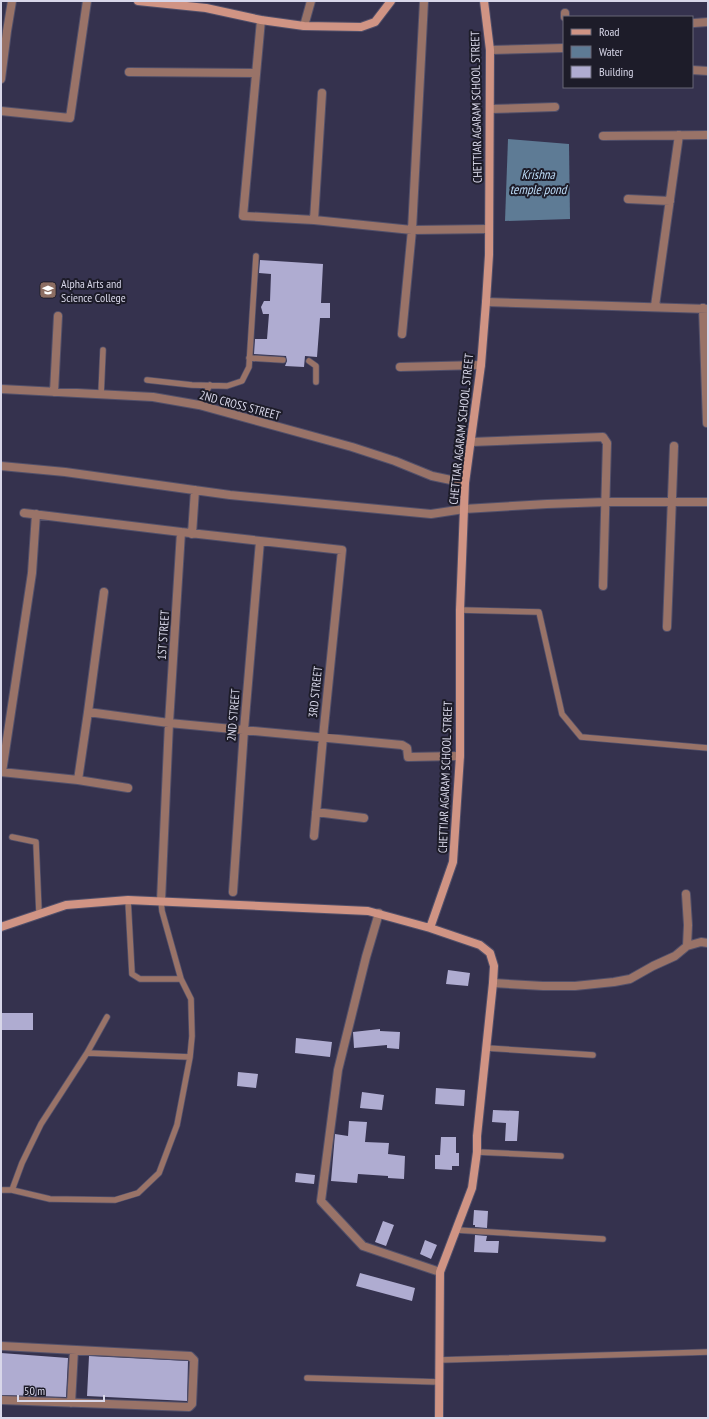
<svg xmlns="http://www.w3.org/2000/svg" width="709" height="1419" viewBox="0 0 709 1419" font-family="'PT Sans Narrow',sans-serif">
<rect width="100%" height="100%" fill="#35324e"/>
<path fill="#5e7b95" d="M 508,139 L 569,144 L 570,219 L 505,221 Z"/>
<path fill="#afacd1" d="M 260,260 L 323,264 L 321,303 L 330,303 L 330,318 L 320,318 L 317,357 L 305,356 L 304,367 L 285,366 L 287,361 L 286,356 L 254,354 L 255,339 L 267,339 L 269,314 L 263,314 L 261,307 L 264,301 L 270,301 L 271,274 L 259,273 Z
M 448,970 L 470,973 L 468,986 L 446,984 Z
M 1,1013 L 33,1013 L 33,1030 L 1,1030 Z
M 380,1029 L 380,1031 L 400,1032 L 399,1049 L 387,1048 L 387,1045 L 354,1048 L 353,1032 Z
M 296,1038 L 332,1042 L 330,1057 L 295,1053 Z
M 238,1072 L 258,1074 L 256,1088 L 237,1086 Z
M 436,1088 L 465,1090 L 464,1106 L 435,1104 Z
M 362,1092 L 384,1095 L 382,1110 L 360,1108 Z
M 493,1110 L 519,1111 L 517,1141 L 505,1141 L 506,1123 L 492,1122 Z
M 349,1121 L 367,1122 L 365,1142 L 389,1143 L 388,1154 L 405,1156 L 404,1179 L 388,1178 L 388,1176 L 358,1174 L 357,1183 L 331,1181 L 335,1134 L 348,1136 Z
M 441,1137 L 456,1137 L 456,1153 L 459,1153 L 459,1166 L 452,1166 L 452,1170 L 435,1169 L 435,1155 L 440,1155 Z
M 296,1173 L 315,1175 L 314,1184 L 295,1182 Z
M 474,1210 L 488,1211 L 487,1228 L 475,1227 L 475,1225 L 473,1225 Z
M 383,1221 L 394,1225 L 386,1246 L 375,1242 Z
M 475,1235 L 487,1236 L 486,1241 L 499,1241 L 498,1253 L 474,1252 Z
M 425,1240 L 437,1245 L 431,1259 L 420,1254 Z
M 360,1273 L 415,1288 L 412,1301 L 356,1286 Z
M 1,1353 L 68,1358 L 66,1397 L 1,1395 Z
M 89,1356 L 188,1361 L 187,1401 L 87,1396 Z"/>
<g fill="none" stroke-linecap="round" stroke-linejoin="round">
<g stroke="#52506a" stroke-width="7">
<path id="lane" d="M 249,358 L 283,360
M 309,361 L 316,366 L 316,382
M 147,380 L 192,385 L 227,386 L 242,381 L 249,367 L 256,256
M 101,395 L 103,350
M 199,405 L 210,385
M 460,610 L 539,612 L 562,714 L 581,737 L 708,748
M 12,837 L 36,842 L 39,913
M 128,900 L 132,974 L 140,979 L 181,979 L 162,911 L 161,901
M 486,1048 L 593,1055
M 87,1053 L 107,1017
M 477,1152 L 561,1156
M 1,1190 L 12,1190 L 22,1163 L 41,1124 L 87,1053 L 190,1057
M 12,1190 L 50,1199 L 115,1200 L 138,1193 L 159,1173 L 177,1125 L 190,1057 L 192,1036 L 191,999 L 181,979
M 456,1230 L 603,1239
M 439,1360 L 708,1352
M 307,1378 L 439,1382"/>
</g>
<g stroke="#52506a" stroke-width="10">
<path id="street" d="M 565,17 L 565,13
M 261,20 L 243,216 L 314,220 L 412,230 L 489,229
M 694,23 L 708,22
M 304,26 L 311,1
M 490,50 L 564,48
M 692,70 L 708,71
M 129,72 L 256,73
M 1,79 L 7,31 L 12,1
M 490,109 L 555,107
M 1,111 L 70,118 L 87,1
M 603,136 L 708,135
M 628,199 L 670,201
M 314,220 L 322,93
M 486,302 L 708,309
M 655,306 L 679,135
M 703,308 L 707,423
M 402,334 L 412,230 L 424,1
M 400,367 L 481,365
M 1,389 L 153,397 L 199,405 L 352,447 L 395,461 L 432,476 L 465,483
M 54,392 L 58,316
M 471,442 L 603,437 L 607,443 L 603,586
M 1,466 L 65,472 L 230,495 L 431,514 L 464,509 L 547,504 L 606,502 L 708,502
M 24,513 L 181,532
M 192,534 L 195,490
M 667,627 L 674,446
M 88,712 L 104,592
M 1,772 L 78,780 L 88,712 L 169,723 L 402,745 L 407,748 L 408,757 L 460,756
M 2,772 L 32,573 L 36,514
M 78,780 L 128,788
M 316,812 L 364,818
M 233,892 L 244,730 L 260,541
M 161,901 L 169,723 L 181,532 L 342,550 L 323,737 L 314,836
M 379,913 L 366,957 L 338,1070 L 321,1201 L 363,1246 L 440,1272
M 687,946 L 701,942 L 708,943
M 493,983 L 543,986 L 575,986 L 614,982 L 630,979 L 653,966 L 675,956 L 687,946 L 688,925 L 686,894
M 1,1346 L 190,1356 L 194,1360 L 192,1404 L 189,1407 L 1,1400
M 71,1403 L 74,1350"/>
</g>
<g stroke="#52506a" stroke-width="10">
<path id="secondary" d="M 138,1 L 206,8 L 261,20 L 304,26 L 361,27 L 375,22 L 391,1
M 1,927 L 66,905 L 128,900 L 368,911 L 430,928 L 480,945 L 490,953 L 494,966 L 493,983 L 477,1136 L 477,1152 L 472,1188 L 440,1272 L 439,1418
M 430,928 L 453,862 L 460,756 L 460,610 L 465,483 L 481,365 L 486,302 L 489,255 L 490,50 L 484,1"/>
</g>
<use href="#lane" stroke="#997368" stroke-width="5.5"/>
<use href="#street" stroke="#997368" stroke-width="8"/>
<use href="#secondary" stroke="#d09484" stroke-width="8"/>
</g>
<defs>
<g id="school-square" transform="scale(0.9)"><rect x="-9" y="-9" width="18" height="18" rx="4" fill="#8d6e63" stroke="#1d1c29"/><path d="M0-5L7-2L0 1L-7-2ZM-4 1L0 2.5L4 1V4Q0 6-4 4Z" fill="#fff"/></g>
</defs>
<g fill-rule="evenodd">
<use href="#school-square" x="48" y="290"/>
</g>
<g text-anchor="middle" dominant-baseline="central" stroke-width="4" stroke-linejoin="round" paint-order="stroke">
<g font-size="12" fill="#d8d7e9" stroke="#1d1c29">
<text transform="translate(476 107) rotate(-91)">CHETTIAR AGARAM SCHOOL STREET</text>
<text transform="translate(240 405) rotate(15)">2ND CROSS STREET</text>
<text transform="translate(461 429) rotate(-84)">CHETTIAR AGARAM SCHOOL STREET</text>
<text transform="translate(163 635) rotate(-86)">1ST STREET</text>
<text transform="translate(315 692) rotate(-84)">3RD STREET</text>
<text transform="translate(233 715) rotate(-85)">2ND STREET</text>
<text transform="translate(445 777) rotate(-88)">CHETTIAR AGARAM SCHOOL STREET</text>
</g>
<g font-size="12" fill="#d8d7e9" stroke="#1d1c29" text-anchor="start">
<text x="61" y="283">Alpha Arts and<tspan x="61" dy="14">Science College</tspan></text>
</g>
<g font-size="13" font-style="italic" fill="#bbdaf5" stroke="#1d1c29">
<text x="538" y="174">Krishna<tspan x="538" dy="15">temple pond</tspan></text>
</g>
</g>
<rect width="709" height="1419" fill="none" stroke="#d8d7e9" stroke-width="4"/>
<rect x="563" y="16" width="130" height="72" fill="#1d1c29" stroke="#686776"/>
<rect x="571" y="29" width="20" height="6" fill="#d09484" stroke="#686776"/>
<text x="599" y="36" font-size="12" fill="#d8d7e9">Road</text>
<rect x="571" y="46" width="20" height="12" fill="#5e7b95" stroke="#686776"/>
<text x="599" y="56" font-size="12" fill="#d8d7e9">Water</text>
<rect x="571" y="66" width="20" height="12" fill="#afacd1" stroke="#686776"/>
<text x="599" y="76" font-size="12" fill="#d8d7e9">Building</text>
<path d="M18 1395v6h86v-6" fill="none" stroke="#d8d7e9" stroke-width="2"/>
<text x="24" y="1395" font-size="12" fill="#d8d7e9" stroke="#1d1c29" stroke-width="3" paint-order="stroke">50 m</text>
</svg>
